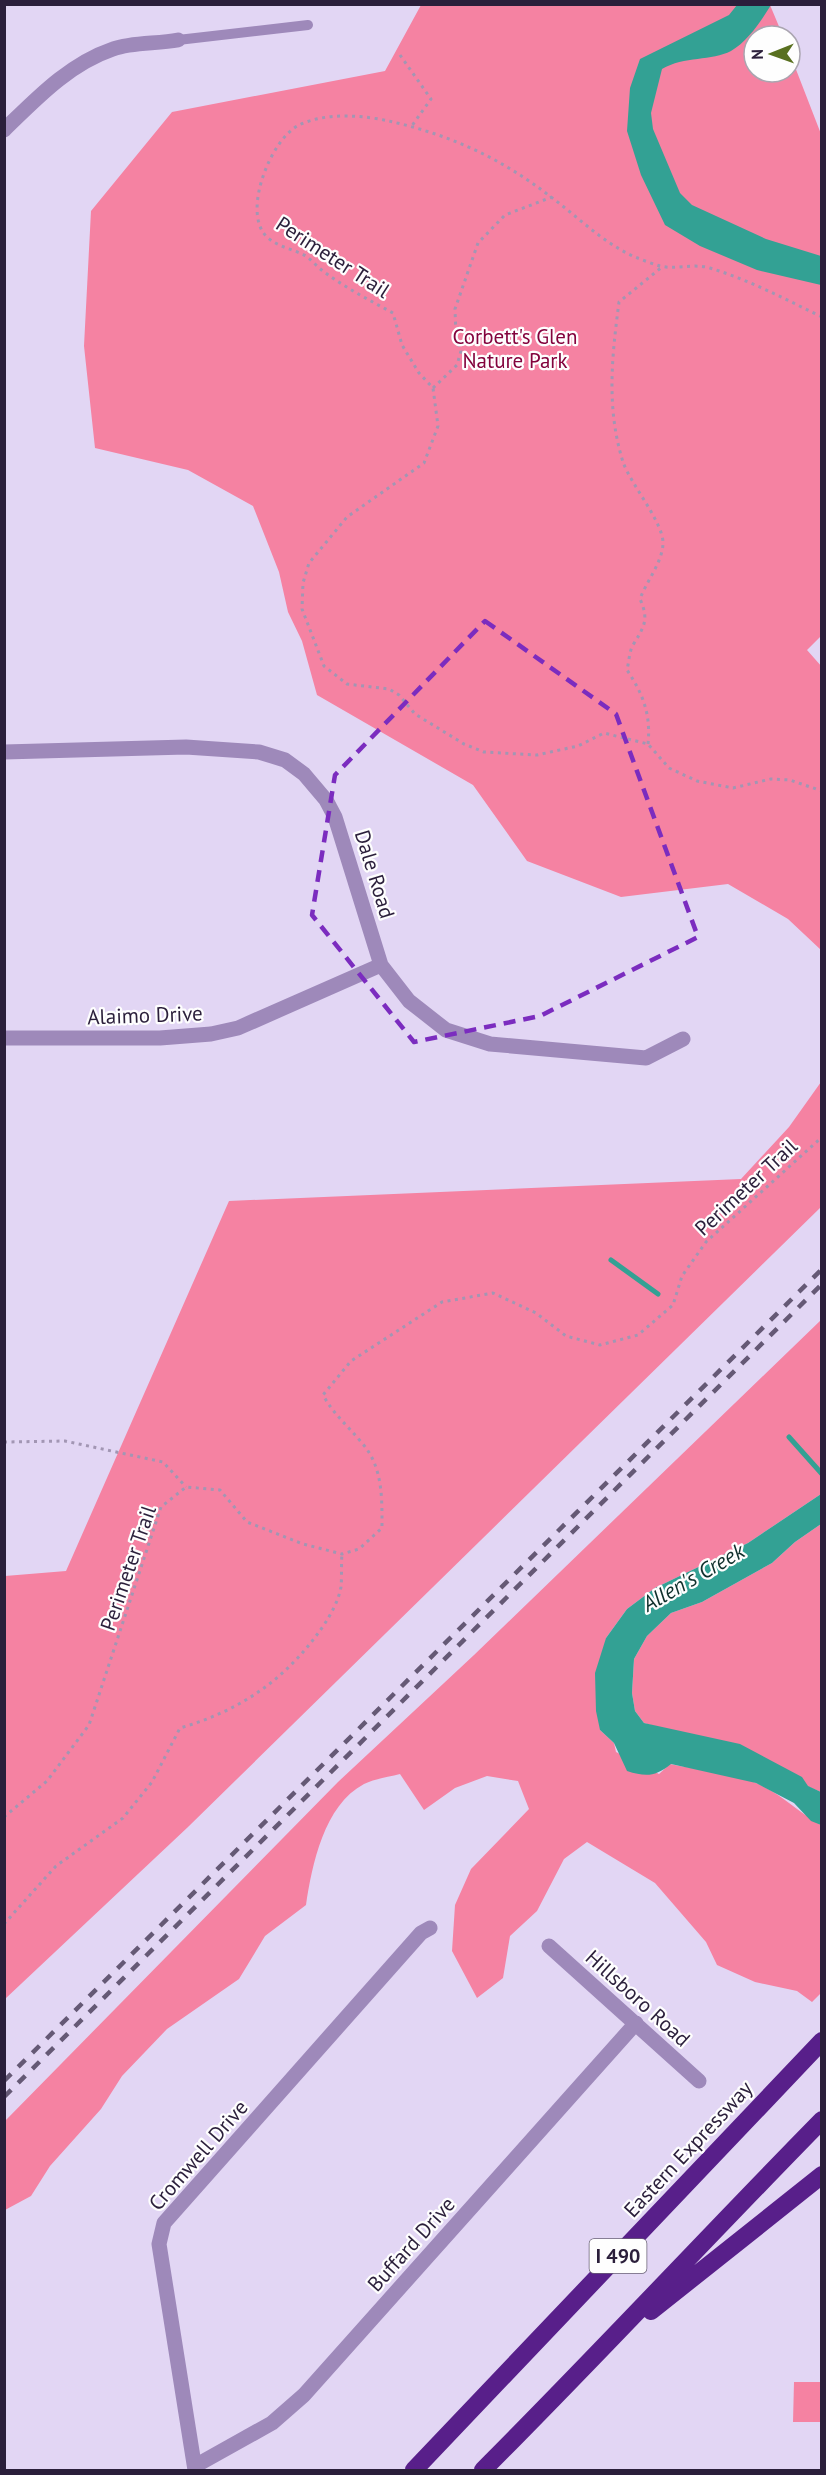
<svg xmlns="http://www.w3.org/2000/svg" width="826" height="2475" viewBox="0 0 826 2475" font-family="'PT Sans',sans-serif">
<rect width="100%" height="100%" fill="#e2d6f4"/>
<path fill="#f582a2" d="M 421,5 L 770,5 L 783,36 L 754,36 L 754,72 L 790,72 L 790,54 L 821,134 L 822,635 L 807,650 L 822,667 L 821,950 L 788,919 L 728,884 L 621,897 L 527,861 L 473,785 L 317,695 L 302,641 L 288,612 L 279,572 L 253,506 L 188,470 L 95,448 L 84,346 L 91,211 L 172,112 L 385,71 Z
M 821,1082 L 821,1207 L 188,1827 L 5,1999 L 5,1576 L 66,1571 L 229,1201 L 741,1179 L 789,1127 Z
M 821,1320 L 821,1494 L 748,1543 L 655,1588 L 627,1609 L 606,1638 L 600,1730 L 614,1743 L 616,1752 L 659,1774 L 670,1764 C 698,1770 730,1772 756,1783 C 782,1794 799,1813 821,1825 L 821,1993 L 812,2002 L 797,1991 L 755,1982 L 717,1965 L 706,1942 L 655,1883 L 587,1842 L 564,1859 L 537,1911 L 510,1936 L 503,1978 L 477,1998 L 452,1951 L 455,1905 L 471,1869 L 529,1809 L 518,1781 L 487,1776 L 455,1788 L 424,1810 L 400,1774 C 389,1777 374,1779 364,1784 C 324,1805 312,1865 306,1905 L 265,1936 L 239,1979 L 167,2029 L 122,2076 L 101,2109 L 50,2166 L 31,2196 L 5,2210 L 5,2121 L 338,1782 L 474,1655 Z
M 821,1524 L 821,1792 L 675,1732 L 644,1723 L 635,1711 L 632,1693 L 634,1659 L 647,1636 L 671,1613 L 702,1602 L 772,1563 L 795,1542 Z
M 794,2382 L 821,2382 L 821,2422 L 793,2422 Z"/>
<path fill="#33a194" d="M 737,5 L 771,5 C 761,21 748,41 731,51 C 712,61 684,56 662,69 L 651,113 L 653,129 L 680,193 L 692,205 L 766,239 L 821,256 L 821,285 L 757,270 L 700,246 L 665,225 L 641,175 L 627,131 L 630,88 L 640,59 L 729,15 Z
M 821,1494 L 821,1524 L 795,1542 L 772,1563 L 702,1602 L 671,1613 L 647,1636 L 634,1659 L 632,1693 L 635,1711 L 644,1723 L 740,1744 L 802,1777 L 808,1786 L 821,1792 L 821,1825 L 811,1821 L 794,1803 L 756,1783 L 671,1764 C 655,1777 646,1777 627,1771 L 614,1743 L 600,1730 L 596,1711 L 595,1673 L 606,1638 L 627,1609 L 655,1588 L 748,1543 Z"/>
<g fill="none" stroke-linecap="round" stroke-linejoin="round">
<path stroke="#33a194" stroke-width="5" d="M 611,1260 L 658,1294
M 789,1437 L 822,1474"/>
<path stroke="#a296b3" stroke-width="3" stroke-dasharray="3 4.5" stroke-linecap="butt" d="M 400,55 L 431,99 L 411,127
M 822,317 C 785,299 749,280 710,268 C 693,263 676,270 660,266 C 652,264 643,260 635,257 C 603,243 578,217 551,197 C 502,159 453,136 393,122 C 364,115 326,112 299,125 C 271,139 242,211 266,236 C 277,247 293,249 306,256 C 312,260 317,267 323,271 C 344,287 369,300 393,313 L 402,345 L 419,373 L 433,388 L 438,426 L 424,463 L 347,517 L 309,563 L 303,583 L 302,609 L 324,666 L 347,684 L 389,689 L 399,695 L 415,714 L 464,744 L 484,752 L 537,755 L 578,746 L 604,733 L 648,744 L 669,768 L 697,781 L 733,788 L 771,779 L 790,780 L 822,791
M 433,388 L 457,365 L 461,351 L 456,336 L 455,309 L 478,243 L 505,215 L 552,197
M 648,744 C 651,714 643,694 627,670 C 629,662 629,652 633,645 C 643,628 650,621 640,599 C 646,582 662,563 663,544 C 664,523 631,485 623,462 C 606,408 612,356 619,302 L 662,267
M 4,1442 L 65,1441 L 163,1462 L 186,1487
M 4,1817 L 47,1781 L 89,1725 L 161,1507 L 186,1487 L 220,1490 L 247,1522 L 303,1544 L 342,1554 L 359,1549 L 382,1528 C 382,1498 383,1467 362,1443 C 348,1426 334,1415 323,1395 L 351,1361 L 442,1302 L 493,1293 L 536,1313 L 566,1336 L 600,1345 L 638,1335 L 673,1305 L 682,1276 L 706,1242 L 822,1137
M 4,1924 L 56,1866 L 123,1818 L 152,1782 L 180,1728 C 236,1712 281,1683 316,1636 C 326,1623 338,1604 341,1587 C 342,1577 341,1565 342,1554"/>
<path stroke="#9e89ba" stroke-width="10" d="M 178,40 L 308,25"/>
<path stroke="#9e89ba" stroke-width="15" d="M 4,130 C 37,98 69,64 113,49 C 132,42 157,44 178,40
M 4,752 L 186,747 L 259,752 L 285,760 L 304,774 L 326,800 L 335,817 L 381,965 L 409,1001 L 446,1030 L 490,1044 L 646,1058 L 683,1039
M 4,1038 L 160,1038 L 211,1034 L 238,1028 L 381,965
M 549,1946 L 699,2081
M 195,2466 L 272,2423 L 304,2395 L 636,2023
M 195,2470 L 159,2244 L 164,2223 L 421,1933 L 430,1928"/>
<path stroke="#581f8a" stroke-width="18" d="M 651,2311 L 822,2175
M 414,2470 L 822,2041
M 483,2470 C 598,2355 708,2236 822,2120"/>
<path stroke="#655975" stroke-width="4.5" stroke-dasharray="10 10" stroke-linecap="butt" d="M 4,2081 L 822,1269
M 4,2097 L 822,1284"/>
</g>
<path fill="none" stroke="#7b2cbf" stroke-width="4.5" stroke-dasharray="12 8" stroke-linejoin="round" d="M 485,621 L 616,714 L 698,937 L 540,1016 L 414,1042 L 312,915 L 335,775 Z"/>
<g text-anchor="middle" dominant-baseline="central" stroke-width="4.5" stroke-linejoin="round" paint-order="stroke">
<rect fill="#fefefe" stroke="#6a6276" stroke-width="1.5" x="589.5" y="2239" width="57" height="34" rx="4.5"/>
<g font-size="20" font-weight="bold" fill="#2b1f3b">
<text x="618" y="2256">I 490</text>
</g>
<g font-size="21" fill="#2b1f3b" stroke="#fefefe">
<text transform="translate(333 257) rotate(33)">Perimeter Trail</text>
<text transform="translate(375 874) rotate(73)">Dale Road</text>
<text transform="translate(145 1015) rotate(-2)">Alaimo Drive</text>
<text transform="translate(746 1187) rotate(-43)">Perimeter Trail</text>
<text transform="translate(128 1568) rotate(-71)">Perimeter Trail</text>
<text transform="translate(638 1998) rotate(42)">Hillsboro Road</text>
<text transform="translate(688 2149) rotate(-47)">Eastern Expressway</text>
<text transform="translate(198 2155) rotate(-49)">Cromwell Drive</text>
<text transform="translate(411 2244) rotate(-48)">Buffard Drive</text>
</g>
<g font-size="21" fill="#83033d" stroke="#fefefe">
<text x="515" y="336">Corbett's Glen<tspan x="515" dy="24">Nature Park</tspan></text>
</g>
<g font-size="22" font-style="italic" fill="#0f302c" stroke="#fefefe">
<text transform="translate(693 1577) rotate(-30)">Allen's Creek</text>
</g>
</g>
<rect width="826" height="2475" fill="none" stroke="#2b1f3b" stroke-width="12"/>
<g transform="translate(772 54) rotate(269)"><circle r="28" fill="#fefefe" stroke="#aaa5b0" stroke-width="1.5"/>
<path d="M0-4.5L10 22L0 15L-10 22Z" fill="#597020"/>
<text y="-9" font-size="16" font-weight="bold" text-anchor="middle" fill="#2b1f3b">N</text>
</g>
</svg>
